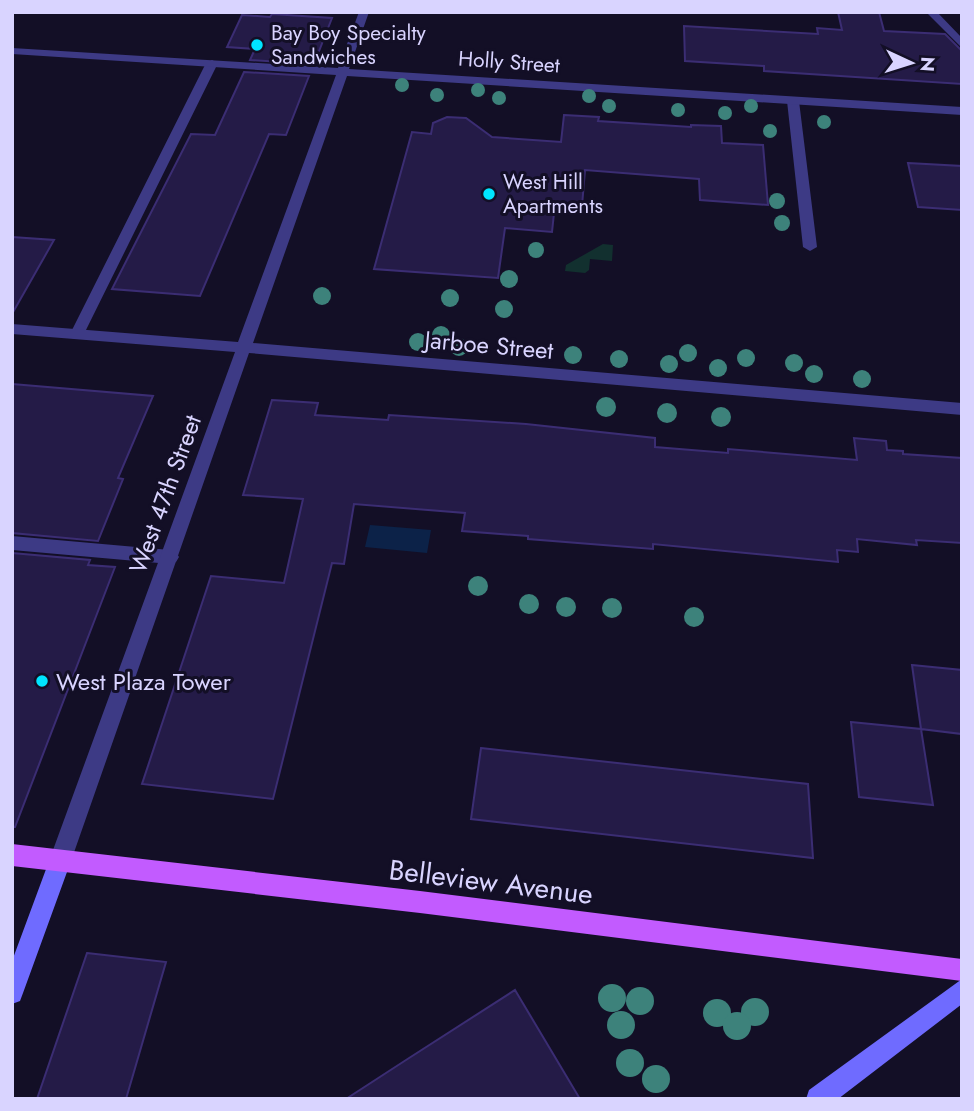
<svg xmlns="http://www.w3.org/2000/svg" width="974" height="1111" viewBox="0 0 974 1111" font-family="Jost,sans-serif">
<rect width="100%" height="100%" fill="#130f26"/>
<path fill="#12302f" d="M 603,244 L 613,245 L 612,261 L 590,259 L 589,270 L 585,273 L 565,271 L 566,265 Z"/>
<path fill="#0c2248" d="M 370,525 L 431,530 L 427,553 L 365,547 Z"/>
<path fill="#241b47" stroke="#3b2d73" stroke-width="2" d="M 838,12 L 879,12 L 884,31 L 945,34 L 962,51 L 962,84 L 764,71 L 764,66 L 685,61 L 684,26 L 818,34 L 817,28 L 842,30 Z
M 272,14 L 332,18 L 314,64 L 250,60 L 255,49 L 227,47 L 242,15 L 270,17 Z
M 244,72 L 309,76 L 286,135 L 269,134 L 200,296 L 112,289 L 191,134 L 215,135 Z
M 564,115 L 599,117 L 598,121 L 691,127 L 691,125 L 721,126 L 722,143 L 763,145 L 768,205 L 700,200 L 699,179 L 585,170 L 582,206 L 555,204 L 552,232 L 505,228 L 498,278 L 374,269 L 412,132 L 431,134 L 433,123 L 447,117 L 466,118 L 492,137 L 561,142 Z
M 908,163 L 962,166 L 962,210 L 918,207 Z
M 12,237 L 54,240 L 12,314 Z
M 12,384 L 153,396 L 118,478 L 123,479 L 98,541 L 12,533 Z
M 272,400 L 318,403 L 315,415 L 388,420 L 389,415 L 526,424 L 655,438 L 655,447 L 728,453 L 728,449 L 857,460 L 854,438 L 886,441 L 887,450 L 903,451 L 903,454 L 962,458 L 962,543 L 916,540 L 917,545 L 857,539 L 858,552 L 837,550 L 838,562 L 653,544 L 653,549 L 528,539 L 528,536 L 462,531 L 465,513 L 354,504 L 344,564 L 332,563 L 273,799 L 142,784 L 211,576 L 284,583 L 303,499 L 243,495 Z
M 12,553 L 90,560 L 88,565 L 115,567 L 15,827 L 12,827 Z
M 912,665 L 962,670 L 962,734 L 921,729 Z
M 851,722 L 921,729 L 933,805 L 859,797 Z
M 481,748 L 808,784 L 813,858 L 471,819 Z
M 87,953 L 166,962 L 126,1099 L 37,1099 Z
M 515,990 L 580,1099 L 346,1099 L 406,1060 Z"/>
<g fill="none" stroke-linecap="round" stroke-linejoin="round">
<path fill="#3d3a85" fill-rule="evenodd" d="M 212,60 L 218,63 L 84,334 L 77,339 L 72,338 L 70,334 L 206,63 Z
M 793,97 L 799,101 L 817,247 L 810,251 L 803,247 L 787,101 Z
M 12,536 L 170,550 L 176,552 L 179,557 L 176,562 L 170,564 L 12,550 Z"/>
<path fill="#3d3a85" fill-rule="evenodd" d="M 359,12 L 369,12 L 349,69 L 962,107 L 962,115 L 347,76 L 253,343 L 962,403 L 962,415 L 249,353 L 71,861 L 68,869 L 60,872 L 52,869 L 49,861 L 235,352 L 12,334 L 12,324 L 238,342 L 336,75 L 12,54 L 12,48 L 338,68 Z
M 926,12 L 937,12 L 962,38 L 962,48 Z"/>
<path fill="#6f6bff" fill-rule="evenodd" d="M 60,850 L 68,853 L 71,861 L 23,993 L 20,1001 L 12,1004 L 12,961 L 52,853 Z
M 962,979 L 962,1004 L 838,1099 L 806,1099 L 809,1090 Z"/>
<path fill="#c25bff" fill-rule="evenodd" d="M 12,844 L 420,891 L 962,959 L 962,981 L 420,913 L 12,866 Z"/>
</g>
<g fill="#3d827b">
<circle cx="402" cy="85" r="7"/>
<circle cx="478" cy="90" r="7"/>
<circle cx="437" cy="95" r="7"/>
<circle cx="589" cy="96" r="7"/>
<circle cx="499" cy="98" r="7"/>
<circle cx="609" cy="106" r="7"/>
<circle cx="751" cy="106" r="7"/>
<circle cx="678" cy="110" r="7"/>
<circle cx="725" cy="113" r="7"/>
<circle cx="824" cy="122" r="7"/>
<circle cx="770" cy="131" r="7"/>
<circle cx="777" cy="201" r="8"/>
<circle cx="782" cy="223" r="8"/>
<circle cx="536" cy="250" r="8"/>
<circle cx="509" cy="279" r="9"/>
<circle cx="322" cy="296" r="9"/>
<circle cx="450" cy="298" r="9"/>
<circle cx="504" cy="309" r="9"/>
<circle cx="441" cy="335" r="9"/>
<circle cx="418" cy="342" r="9"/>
<circle cx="459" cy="347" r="9"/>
<circle cx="688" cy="353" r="9"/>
<circle cx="573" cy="355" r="9"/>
<circle cx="746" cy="358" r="9"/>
<circle cx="619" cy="359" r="9"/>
<circle cx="794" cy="363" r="9"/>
<circle cx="669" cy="364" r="9"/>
<circle cx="718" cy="368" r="9"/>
<circle cx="814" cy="374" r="9"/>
<circle cx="862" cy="379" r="9"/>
<circle cx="606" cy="407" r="10"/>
<circle cx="667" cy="413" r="10"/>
<circle cx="721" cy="417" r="10"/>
<circle cx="478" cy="586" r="10"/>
<circle cx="529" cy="604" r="10"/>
<circle cx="566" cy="607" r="10"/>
<circle cx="612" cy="608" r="10"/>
<circle cx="694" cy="617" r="10"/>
<circle cx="612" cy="998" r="14"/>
<circle cx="640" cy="1001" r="14"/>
<circle cx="755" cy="1012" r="14"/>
<circle cx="717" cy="1013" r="14"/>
<circle cx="621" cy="1025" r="14"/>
<circle cx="737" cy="1026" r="14"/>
<circle cx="630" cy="1063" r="14"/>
<circle cx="656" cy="1079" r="14"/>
</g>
<g fill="#00e5ff" stroke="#130f26" stroke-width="2.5">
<circle cx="257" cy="45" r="7"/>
<circle cx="489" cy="194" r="7"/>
<circle cx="42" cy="681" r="7"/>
</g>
<g text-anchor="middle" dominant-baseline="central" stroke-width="6" stroke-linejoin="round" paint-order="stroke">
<g font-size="21" fill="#d9d4ff" stroke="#130f26" text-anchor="start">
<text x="271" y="33">Bay Boy Specialty<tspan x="271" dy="24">Sandwiches</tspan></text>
<text x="503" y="182">West Hill<tspan x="503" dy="24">Apartments</tspan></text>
</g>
<g font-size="21" fill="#d9d4ff" stroke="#130f26">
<text transform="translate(509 62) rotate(4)">Holly Street</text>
</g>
<g font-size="24" fill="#d9d4ff" stroke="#130f26">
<text transform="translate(489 345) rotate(5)">Jarboe Street</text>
<text transform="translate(165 494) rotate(-70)">West 47th Street</text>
</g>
<g font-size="24" fill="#d9d4ff" stroke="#130f26" text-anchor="start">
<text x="56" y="681">West Plaza Tower</text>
</g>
<g font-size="28" fill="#d9d4ff" stroke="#130f26">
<text transform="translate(491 882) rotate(7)">Belleview Avenue</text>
</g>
</g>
<rect width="974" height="1111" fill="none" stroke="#d9d4ff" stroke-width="28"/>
<g transform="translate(911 63) rotate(94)" stroke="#130f26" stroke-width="5" paint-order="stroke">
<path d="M0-5L12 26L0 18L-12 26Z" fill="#d9d4ff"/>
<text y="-10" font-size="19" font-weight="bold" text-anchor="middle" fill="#d9d4ff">N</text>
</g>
</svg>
